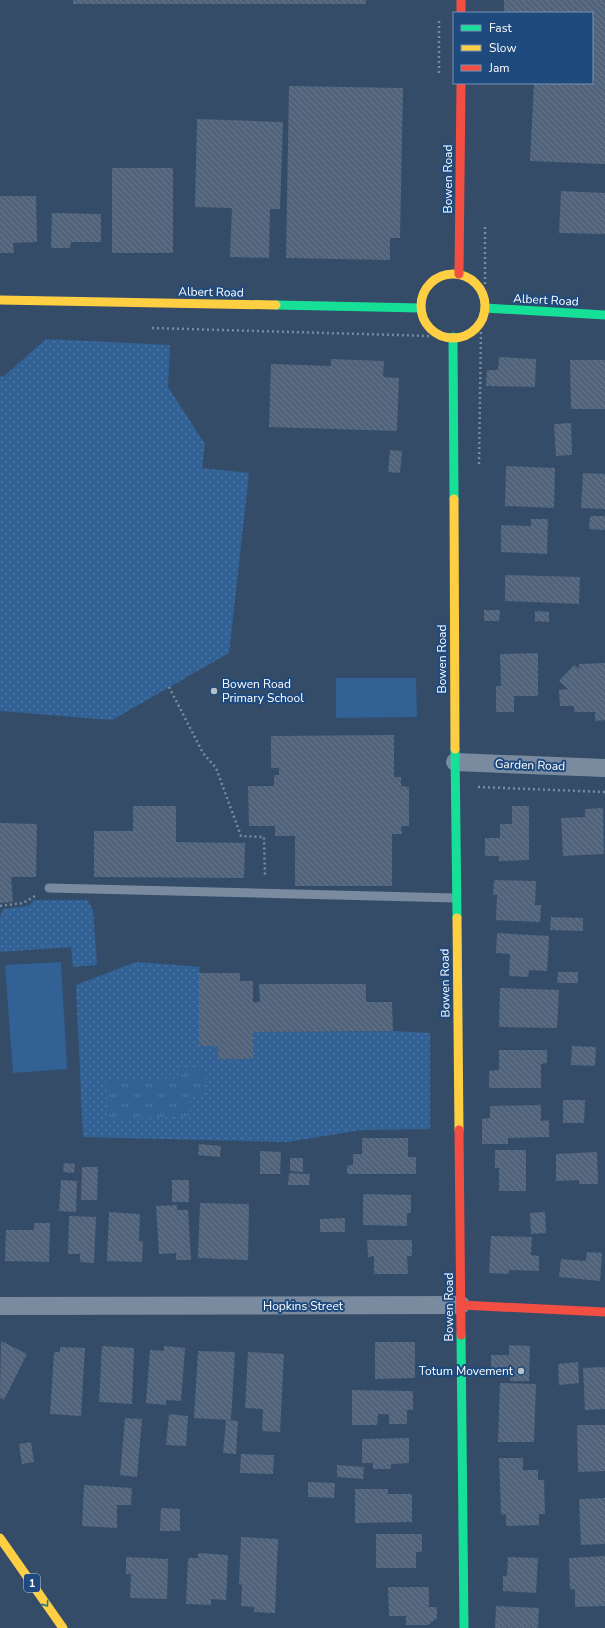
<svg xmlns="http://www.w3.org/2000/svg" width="605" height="1628" viewBox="0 0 605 1628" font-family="'Nunito Sans',sans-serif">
<defs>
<pattern id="grass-dots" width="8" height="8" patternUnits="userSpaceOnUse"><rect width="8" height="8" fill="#316195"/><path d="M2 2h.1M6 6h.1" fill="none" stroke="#5079a5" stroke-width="1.8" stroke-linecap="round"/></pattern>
<pattern id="park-tufts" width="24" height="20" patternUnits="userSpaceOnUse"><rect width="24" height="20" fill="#316195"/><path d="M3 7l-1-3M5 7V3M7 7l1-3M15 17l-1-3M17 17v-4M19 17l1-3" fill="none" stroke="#5079a5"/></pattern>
<pattern id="building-back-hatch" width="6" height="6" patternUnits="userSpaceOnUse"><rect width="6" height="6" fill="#50637a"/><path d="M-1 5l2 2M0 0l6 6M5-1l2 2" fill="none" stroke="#6a7a8e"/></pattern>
</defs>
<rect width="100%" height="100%" fill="#344c68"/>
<path fill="url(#grass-dots)" d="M 46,339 L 170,345 L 168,387 L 205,444 L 202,468 L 249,473 L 229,653 L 112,720 L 0,711 L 0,376 L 3,377 Z
M 34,900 L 87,900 L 93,910 L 97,965 L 73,967 L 71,947 L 0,952 L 0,917 L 3,909 L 28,906 Z
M 136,962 L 200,967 L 199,973 L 218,1046 L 218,1059 L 253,1059 L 253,1032 L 393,1031 L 430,1033 L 430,1129 L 362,1130 L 287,1142 L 83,1137 L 76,985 Z"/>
<path fill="url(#park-tufts)" d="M 182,1067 L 199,1067 L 207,1080 L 202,1094 L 189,1095 L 190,1116 L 108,1119 L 106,1081 L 177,1078 Z"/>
<path fill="#316195" d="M 336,678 L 416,678 L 417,717 L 336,718 Z
M 61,962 L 67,1069 L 13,1073 L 5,965 Z"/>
<path fill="url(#building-back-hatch)" d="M 73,0 L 366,0 L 366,4 L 73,4 Z
M 504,0 L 605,0 L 605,164 L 530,161 L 534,83 L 592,83 L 592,13 L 504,13 Z
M 289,86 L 403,88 L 400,238 L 390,238 L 390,260 L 286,258 Z
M 197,119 L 283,122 L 280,209 L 270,209 L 269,258 L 230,257 L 232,208 L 195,207 Z
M 112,168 L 173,168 L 173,253 L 112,253 Z
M 561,191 L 605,193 L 605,234 L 559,233 Z
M 0,196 L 36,196 L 37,242 L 13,243 L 14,253 L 0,253 Z
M 52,213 L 101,214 L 101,242 L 71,242 L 70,248 L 51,248 Z
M 499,357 L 536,359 L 535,387 L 486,386 L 487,370 L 498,370 Z
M 331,359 L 384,361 L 383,377 L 399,378 L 397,431 L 269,427 L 271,364 L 331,366 Z
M 570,360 L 605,360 L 605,409 L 571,409 Z
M 571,423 L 572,455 L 556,456 L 554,424 Z
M 390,450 L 402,451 L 400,473 L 388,472 Z
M 506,466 L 555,468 L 554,508 L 505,506 Z
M 583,473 L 605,474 L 605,509 L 581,508 Z
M 590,516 L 605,516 L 605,530 L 589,529 Z
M 531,519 L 548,519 L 547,554 L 501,552 L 501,525 L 531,526 Z
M 505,575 L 580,577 L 579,604 L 505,601 Z
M 484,610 L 500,610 L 499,621 L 484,621 Z
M 535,611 L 549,612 L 549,622 L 535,621 Z
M 538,653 L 538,696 L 514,696 L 514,712 L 496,712 L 496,686 L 501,686 L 500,654 Z
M 605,663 L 605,720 L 595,721 L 595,712 L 574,712 L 574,706 L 560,706 L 559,690 L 568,689 L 559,681 L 574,665 L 579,669 L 579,664 Z
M 394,735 L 394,777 L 401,777 L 401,786 L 409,787 L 409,826 L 401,826 L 402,834 L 392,834 L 392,886 L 295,886 L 295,836 L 275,836 L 275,826 L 249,826 L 248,786 L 274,786 L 274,775 L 279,775 L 279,768 L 271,768 L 271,736 Z
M 133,806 L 176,806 L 176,842 L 245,843 L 244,878 L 94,877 L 94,831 L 133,831 Z
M 512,806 L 529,806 L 529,860 L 499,861 L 499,856 L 485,856 L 485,838 L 500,838 L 500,824 L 512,824 Z
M 603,808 L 604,854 L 563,856 L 561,818 L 585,817 L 585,809 Z
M 0,823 L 37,824 L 36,877 L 11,877 L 13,902 L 0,903 Z
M 494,880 L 536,881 L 535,905 L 541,905 L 540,922 L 496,920 L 497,895 L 493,895 Z
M 551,917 L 583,918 L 583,931 L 550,930 Z
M 497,933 L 549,936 L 547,971 L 529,970 L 528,977 L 509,976 L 510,954 L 496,953 Z
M 558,972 L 578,972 L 578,983 L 557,983 Z
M 199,973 L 240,973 L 240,981 L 253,981 L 253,1002 L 260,1002 L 259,984 L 366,984 L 366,1002 L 392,1002 L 393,1031 L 253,1032 L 253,1059 L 218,1059 L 218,1046 L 199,1046 Z
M 500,988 L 559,990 L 557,1028 L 499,1027 Z
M 572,1046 L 596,1047 L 595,1066 L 571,1065 Z
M 499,1050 L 547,1050 L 547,1063 L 541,1064 L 541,1088 L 489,1088 L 489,1071 L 499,1070 Z
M 563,1100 L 585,1100 L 584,1123 L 563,1123 Z
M 541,1105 L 541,1121 L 549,1120 L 549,1137 L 508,1138 L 508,1144 L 482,1144 L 482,1119 L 490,1118 L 490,1106 Z
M 362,1138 L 408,1138 L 408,1157 L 416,1157 L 416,1174 L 347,1174 L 347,1166 L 353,1165 L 353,1154 L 362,1154 Z
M 199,1144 L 221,1146 L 220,1157 L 198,1155 Z
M 495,1150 L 526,1150 L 526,1191 L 499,1191 L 499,1168 L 495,1168 Z
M 260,1151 L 281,1152 L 280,1174 L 260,1174 Z
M 597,1152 L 598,1184 L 579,1184 L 579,1180 L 556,1181 L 556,1154 Z
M 290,1158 L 303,1158 L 303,1172 L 290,1171 Z
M 64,1163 L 75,1164 L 74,1173 L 63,1172 Z
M 82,1167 L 98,1167 L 97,1200 L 81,1200 Z
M 289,1173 L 310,1174 L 309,1185 L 288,1185 Z
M 61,1180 L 77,1181 L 76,1212 L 59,1211 Z
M 172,1180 L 189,1180 L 189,1202 L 172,1202 Z
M 363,1194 L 411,1195 L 411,1213 L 407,1213 L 407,1226 L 363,1225 Z
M 200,1203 L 249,1204 L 248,1260 L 198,1258 Z
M 177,1205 L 177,1210 L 188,1210 L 191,1260 L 176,1260 L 176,1253 L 159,1254 L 156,1206 Z
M 109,1212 L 140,1214 L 139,1241 L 143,1241 L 142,1262 L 107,1261 Z
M 545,1212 L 546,1233 L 531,1234 L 530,1213 Z
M 69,1216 L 96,1217 L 94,1263 L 80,1262 L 80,1254 L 68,1254 Z
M 345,1218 L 345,1232 L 320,1232 L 320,1219 Z
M 34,1223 L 50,1223 L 49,1262 L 5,1261 L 6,1230 L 34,1230 Z
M 491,1236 L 532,1237 L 531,1255 L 539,1256 L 539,1271 L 509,1270 L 509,1274 L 489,1273 Z
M 367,1240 L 412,1240 L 412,1256 L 407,1256 L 408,1274 L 374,1274 L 374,1256 L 368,1257 Z
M 587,1252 L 602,1253 L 600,1281 L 559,1277 L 561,1259 L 586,1261 Z
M 1,1341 L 27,1354 L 4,1400 L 0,1398 Z
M 375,1342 L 415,1342 L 415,1378 L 375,1379 Z
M 509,1345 L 530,1346 L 529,1381 L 510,1381 L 510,1377 L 491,1376 L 491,1355 L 509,1355 Z
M 102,1346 L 134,1348 L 132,1404 L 99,1402 Z
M 164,1346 L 185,1348 L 181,1401 L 166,1400 L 166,1405 L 146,1403 L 150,1350 L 164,1351 Z
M 60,1347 L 85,1348 L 81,1416 L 50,1414 L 54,1352 L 60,1352 Z
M 198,1351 L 235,1352 L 231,1420 L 194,1418 Z
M 248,1352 L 284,1354 L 280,1432 L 262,1431 L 263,1409 L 245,1408 Z
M 578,1362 L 579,1383 L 559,1385 L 558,1364 Z
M 605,1367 L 605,1409 L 585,1410 L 583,1368 Z
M 500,1383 L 536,1384 L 534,1442 L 498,1442 Z
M 352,1390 L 413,1391 L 413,1410 L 407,1410 L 407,1424 L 389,1424 L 389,1414 L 378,1414 L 377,1425 L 352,1425 Z
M 169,1414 L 188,1416 L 186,1446 L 166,1445 Z
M 125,1418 L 142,1419 L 137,1477 L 120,1475 Z
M 226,1420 L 238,1421 L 236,1454 L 223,1453 Z
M 577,1425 L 605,1425 L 605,1471 L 578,1472 Z
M 409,1438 L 409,1463 L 391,1464 L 391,1469 L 373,1469 L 373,1463 L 362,1463 L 362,1439 Z
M 31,1442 L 34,1462 L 22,1464 L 19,1444 Z
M 241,1454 L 274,1455 L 273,1474 L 240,1473 Z
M 499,1458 L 523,1458 L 523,1470 L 538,1470 L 538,1480 L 544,1480 L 545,1514 L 539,1514 L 539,1525 L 506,1526 L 506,1514 L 501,1515 Z
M 337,1465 L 364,1467 L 363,1479 L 337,1477 Z
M 308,1482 L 335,1483 L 334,1498 L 308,1497 Z
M 84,1485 L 132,1488 L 131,1505 L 117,1505 L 117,1528 L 82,1526 Z
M 355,1489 L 388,1489 L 388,1494 L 412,1494 L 412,1522 L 355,1523 Z
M 605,1498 L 605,1544 L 581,1545 L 579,1499 Z
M 161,1508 L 180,1509 L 180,1531 L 160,1531 Z
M 376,1534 L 422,1534 L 422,1552 L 416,1552 L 416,1568 L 376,1568 Z
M 241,1537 L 278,1539 L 275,1613 L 254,1612 L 254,1607 L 241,1606 L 242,1585 L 239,1584 Z
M 198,1553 L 228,1555 L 226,1600 L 211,1599 L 211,1605 L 186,1604 L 188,1558 L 198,1558 Z
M 605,1556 L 605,1606 L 575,1607 L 575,1589 L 570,1590 L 569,1558 Z
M 126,1557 L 168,1559 L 167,1599 L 130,1598 L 131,1574 L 126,1574 Z
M 508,1557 L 538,1558 L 536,1593 L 503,1591 L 503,1576 L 507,1576 Z
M 388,1587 L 429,1587 L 429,1607 L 437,1607 L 437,1618 L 428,1625 L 406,1625 L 406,1616 L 389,1616 Z
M 496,1606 L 539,1608 L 538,1628 L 495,1628 Z"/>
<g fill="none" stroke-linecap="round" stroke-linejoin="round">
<path stroke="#7a8b9f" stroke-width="2.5" stroke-dasharray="2 3" stroke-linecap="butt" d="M 439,21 L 439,74
M 485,227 L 485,286
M 152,328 L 431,336
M 479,464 L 481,329
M 169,687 L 203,753 L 216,768 L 241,836 L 264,837 L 265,877
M 478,787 L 605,792
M 0,906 L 23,903 L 35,896"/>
<path stroke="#7a8b9f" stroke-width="9" d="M 49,888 L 456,898"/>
<path stroke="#7a8b9f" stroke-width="18" d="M 455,762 L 605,768
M 0,1306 L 461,1305"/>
<path stroke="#16e098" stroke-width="9" d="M 276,305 L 421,308
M 485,308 L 605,315
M 453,337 L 454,499
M 455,749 L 457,918
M 461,1335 L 464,1628"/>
<path stroke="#ffcf43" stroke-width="9" d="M421 306a32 32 0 1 1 64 0a32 32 0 1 1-64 0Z
M 0,300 L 276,305
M 454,499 L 455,749
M 457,918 L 459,1130
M 0,1538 L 63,1628"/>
<path stroke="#f24e42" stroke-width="9" d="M 461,0 L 461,13
M 459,274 L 461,83
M 459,1130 L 461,1335
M 461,1305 L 605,1312"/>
</g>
<defs><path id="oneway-chevron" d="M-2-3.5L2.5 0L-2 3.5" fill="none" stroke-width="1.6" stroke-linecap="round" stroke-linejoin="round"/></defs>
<use stroke="#1b7e87" href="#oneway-chevron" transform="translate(46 1604) rotate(55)"/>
<g fill="#b8c0ca" stroke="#1e4a7e" stroke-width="1.5">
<circle cx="214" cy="691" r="4"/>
<circle cx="521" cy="1371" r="4"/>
</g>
<g text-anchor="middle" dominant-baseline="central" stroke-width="4" stroke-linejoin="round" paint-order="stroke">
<rect fill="#1e4a7e" stroke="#bcc9d8" stroke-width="1" x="24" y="1574" width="16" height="18" rx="3"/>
<g font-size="11" font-weight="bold" fill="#fff">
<text x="32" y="1583">1</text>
</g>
<g font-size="12" fill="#fff" stroke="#1e4a7e">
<text transform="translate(448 179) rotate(-90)">Bowen Road</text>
<text transform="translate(211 292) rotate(1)">Albert Road</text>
<text transform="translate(546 300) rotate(3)">Albert Road</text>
<text transform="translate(442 659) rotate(-90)">Bowen Road</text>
<text transform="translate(530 765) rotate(2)">Garden Road</text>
<text transform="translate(445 983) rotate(-91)">Bowen Road</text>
<text x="303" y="1306">Hopkins Street</text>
<text transform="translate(449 1307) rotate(-90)">Bowen Road</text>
</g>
<g font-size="12" fill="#fff" stroke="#1e4a7e" text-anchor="start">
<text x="222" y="684">Bowen Road<tspan x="222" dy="14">Primary School</tspan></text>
<text x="513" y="1371" text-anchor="end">Totum Movement</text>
</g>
</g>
<rect x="453" y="12" width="140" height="72" fill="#1e4a7e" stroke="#7892b2"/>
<rect x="461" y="25" width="20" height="6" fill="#16e098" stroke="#7892b2"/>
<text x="489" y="32" font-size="12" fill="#ffffff">Fast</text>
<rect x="461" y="45" width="20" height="6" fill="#ffcf43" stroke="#7892b2"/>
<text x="489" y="52" font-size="12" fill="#ffffff">Slow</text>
<rect x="461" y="65" width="20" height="6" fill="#f24e42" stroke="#7892b2"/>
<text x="489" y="72" font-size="12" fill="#ffffff">Jam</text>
</svg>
